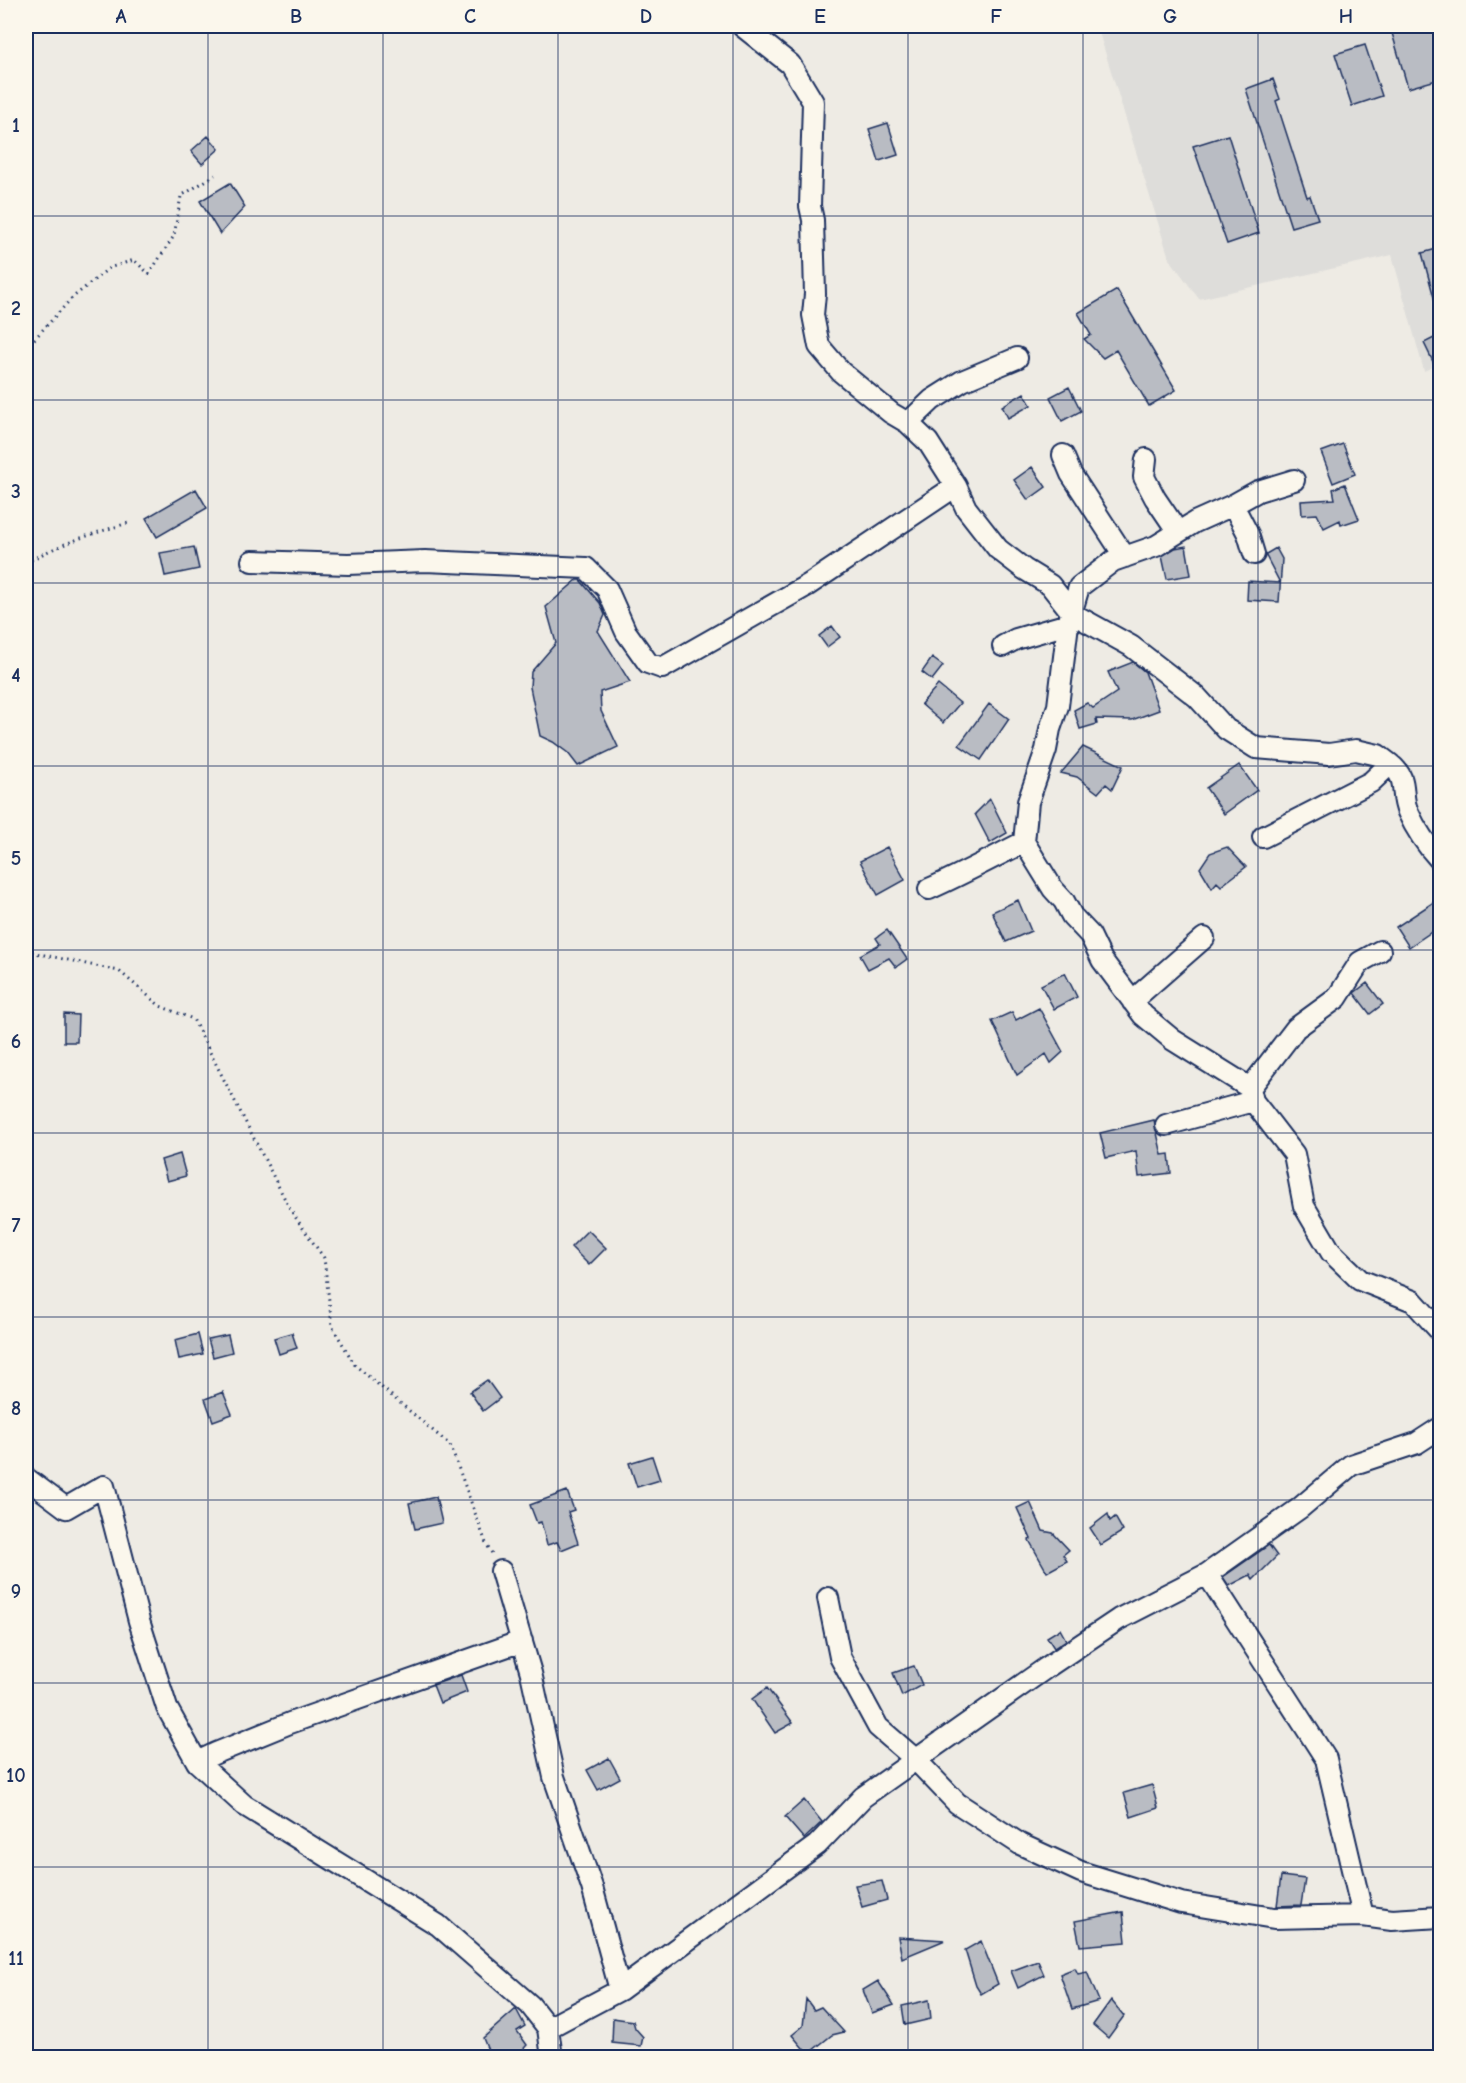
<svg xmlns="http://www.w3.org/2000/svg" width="1466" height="2083" viewBox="0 0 1466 2083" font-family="'Comic Neue',sans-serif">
<rect width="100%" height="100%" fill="#eeebe4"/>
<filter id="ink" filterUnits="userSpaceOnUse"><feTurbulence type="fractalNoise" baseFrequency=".0167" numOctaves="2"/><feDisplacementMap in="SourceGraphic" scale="12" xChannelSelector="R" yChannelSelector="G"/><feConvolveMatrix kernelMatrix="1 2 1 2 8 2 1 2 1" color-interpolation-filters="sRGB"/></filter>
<g filter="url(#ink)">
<path fill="#deddda" d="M 1097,26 L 1440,26 L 1440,364 L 1424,371 L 1392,255 L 1199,299 L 1169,258 Z"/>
<path fill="#b9bcc3" stroke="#1b2f5e" stroke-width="1.5" d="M 1418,26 L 1440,26 L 1440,79 L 1408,88 L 1392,33 Z
M 1365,45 L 1382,96 L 1352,106 L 1335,54 Z
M 1273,79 L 1280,99 L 1276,101 L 1307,197 L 1310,196 L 1318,219 L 1291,227 L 1246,89 Z
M 888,123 L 898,155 L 879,161 L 869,129 Z
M 1228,135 L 1259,233 L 1227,244 L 1193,146 Z
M 208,136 L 219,149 L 202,164 L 191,151 Z
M 230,183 L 245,207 L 220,234 L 200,201 Z
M 1440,248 L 1440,304 L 1436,305 L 1422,253 Z
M 1117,290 L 1176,390 L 1149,406 L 1116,350 L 1103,358 L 1084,339 L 1091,335 L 1078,313 Z
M 1440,335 L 1440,376 L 1424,343 Z
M 1069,387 L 1081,411 L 1062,421 L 1050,397 Z
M 1024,393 L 1031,405 L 1008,418 L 1002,406 Z
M 1343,444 L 1355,474 L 1333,483 L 1321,452 Z
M 1032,467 L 1046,487 L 1028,500 L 1014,480 Z
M 1345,484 L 1359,519 L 1341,525 L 1340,520 L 1324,528 L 1317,514 L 1302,515 L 1301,501 L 1335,499 L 1333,489 Z
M 196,489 L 207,508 L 157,537 L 146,518 Z
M 1186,546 L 1191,575 L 1167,579 L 1162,556 L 1175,548 Z
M 194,547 L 199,569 L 165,576 L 160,553 Z
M 1276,548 L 1282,559 L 1279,602 L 1247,600 L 1248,581 L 1280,583 L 1266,556 L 1266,554 Z
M 577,580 L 580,580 L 600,603 L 605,615 L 598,631 L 630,682 L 600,692 L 601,711 L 618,747 L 578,766 L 568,753 L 553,742 L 540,736 L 530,687 L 531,672 L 556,643 L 546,607 Z
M 832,626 L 840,637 L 827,647 L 819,636 Z
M 932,658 L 943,666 L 932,680 L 922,672 Z
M 1133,662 L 1145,672 L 1159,710 L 1132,720 L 1096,719 L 1097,724 L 1080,729 L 1074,710 L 1087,703 L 1093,708 L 1117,692 L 1108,672 Z
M 938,685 L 960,703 L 943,723 L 921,704 Z
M 989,704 L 1009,719 L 981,760 L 959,745 Z
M 1083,747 L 1123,766 L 1112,789 L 1106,784 L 1098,793 L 1077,777 L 1061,773 Z
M 1239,765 L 1257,790 L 1224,814 L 1206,788 Z
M 990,799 L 1007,833 L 990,843 L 975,814 Z
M 887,847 L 905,880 L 878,895 L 860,861 Z
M 1227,847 L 1246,867 L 1221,886 L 1217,882 L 1212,888 L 1200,868 L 1210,853 Z
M 1440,898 L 1440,926 L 1409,947 L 1396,927 Z
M 1018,900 L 1031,931 L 1006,942 L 992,912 Z
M 887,930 L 907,959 L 896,967 L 889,958 L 868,969 L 860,955 L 880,944 L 876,938 Z
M 1065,973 L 1077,997 L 1054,1009 L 1041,985 Z
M 1367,983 L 1383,1004 L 1370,1014 L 1354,993 Z
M 1039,1008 L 1063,1052 L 1051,1063 L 1046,1054 L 1017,1075 L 992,1021 L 1012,1012 L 1016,1020 Z
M 64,1014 L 78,1015 L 77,1042 L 64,1042 Z
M 1154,1120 L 1162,1155 L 1169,1154 L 1171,1173 L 1139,1177 L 1136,1151 L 1106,1158 L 1100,1133 Z
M 180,1154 L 186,1176 L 167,1181 L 161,1160 Z
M 588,1230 L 606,1248 L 589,1265 L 571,1247 Z
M 292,1333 L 297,1348 L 279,1354 L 274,1338 Z
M 198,1334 L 203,1354 L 179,1359 L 175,1340 Z
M 228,1335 L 232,1352 L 213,1357 L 208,1339 Z
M 487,1380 L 500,1398 L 483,1411 L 470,1392 Z
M 223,1392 L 232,1414 L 213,1421 L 205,1399 Z
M 652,1456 L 660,1480 L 637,1487 L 629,1463 Z
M 567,1491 L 574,1510 L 568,1512 L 578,1543 L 561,1550 L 557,1542 L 547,1545 L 541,1522 L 537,1523 L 530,1505 Z
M 436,1497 L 442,1523 L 415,1529 L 409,1503 Z
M 1030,1502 L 1043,1531 L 1053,1533 L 1069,1550 L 1063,1555 L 1067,1561 L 1047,1572 L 1029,1540 L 1031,1539 L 1017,1508 Z
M 1108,1514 L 1110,1521 L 1115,1517 L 1123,1531 L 1101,1545 L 1090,1528 Z
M 1269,1545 L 1277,1556 L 1253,1580 L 1250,1575 L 1229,1586 L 1223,1577 Z
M 1060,1629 L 1066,1640 L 1054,1648 L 1047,1637 Z
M 914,1666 L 922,1685 L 902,1696 L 893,1673 Z
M 461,1675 L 467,1692 L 440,1703 L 433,1685 Z
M 767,1688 L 793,1723 L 775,1733 L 752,1699 Z
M 609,1758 L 620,1778 L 598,1790 L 587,1770 Z
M 1152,1785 L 1158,1808 L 1131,1817 L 1124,1793 Z
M 804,1800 L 822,1822 L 804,1839 L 785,1817 Z
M 1281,1876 L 1305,1879 L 1301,1905 L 1277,1906 Z
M 882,1881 L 887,1900 L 862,1907 L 855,1885 Z
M 1123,1912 L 1126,1942 L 1080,1946 L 1075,1921 Z
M 898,1937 L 945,1940 L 902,1958 Z
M 981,1941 L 998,1984 L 981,1994 L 976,1986 L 965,1950 Z
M 1038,1961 L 1044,1975 L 1018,1988 L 1011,1971 Z
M 1075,1968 L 1078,1974 L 1087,1972 L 1099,2001 L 1072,2009 L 1060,1974 Z
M 878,1981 L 894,2005 L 872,2013 L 863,1990 Z
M 806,1999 L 814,2010 L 821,2007 L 844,2032 L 832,2035 L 808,2054 L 792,2035 L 803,2026 Z
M 929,2000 L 931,2019 L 905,2025 L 902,2006 Z
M 1111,2000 L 1124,2016 L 1108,2038 L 1093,2025 Z
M 516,2009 L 525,2026 L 517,2031 L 527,2045 L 515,2058 L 491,2058 L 483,2038 Z
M 613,2018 L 633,2021 L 635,2028 L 643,2037 L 641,2046 L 612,2043 Z"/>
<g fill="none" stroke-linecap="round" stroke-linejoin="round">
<g stroke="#1b2f5e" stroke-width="24">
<path id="street" d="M 742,26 L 790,64 L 813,102 L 810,206 L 813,220 L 815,294 L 813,315 L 819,346 L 841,372 L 891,413 L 908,423 L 928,442 L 956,486 L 966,508 L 998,549 L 1024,569 L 1050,585 L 1073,614 L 1131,646 L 1197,697 L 1226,729 L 1256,748 L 1329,754 L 1356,750 L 1378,755 L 1390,764
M 908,423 L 932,400 L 962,381 L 1017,358
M 1063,455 L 1071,474 L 1125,557
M 1146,459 L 1144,477 L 1155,498 L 1178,532
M 1233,505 L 1248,534 L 1254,554
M 252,561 L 348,564 L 425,561 L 586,568 L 607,589 L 626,632 L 648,663 L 662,668 L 808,585 L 956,486
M 1003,646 L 1016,639 L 1068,624
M 1263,837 L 1371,782 L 1390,764 C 1410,780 1399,793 1408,812 C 1416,830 1427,846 1440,860
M 929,889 C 961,875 992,858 1024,842
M 1132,1001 L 1204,938
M 1250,1088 L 1296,1028 L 1337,998 L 1360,962 L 1380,951
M 1253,1101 L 1294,1154 L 1304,1206 L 1331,1252 L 1360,1280 L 1413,1301 L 1440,1331
M 1166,1125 L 1253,1101 L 1250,1088 L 1173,1040 L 1143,1015 L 1102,960 L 1090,935 L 1072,916 L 1064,901 L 1053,889 L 1024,842 L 1028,802 L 1046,750 L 1050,729 L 1058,706 L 1068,624 L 1079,587 L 1113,561 L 1156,546 L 1195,522 L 1233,505 L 1258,491 L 1294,480
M 26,1478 L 66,1508 L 104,1486 L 139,1621 L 167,1708 L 197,1762 L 244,1805 L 438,1925 L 530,2005 L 548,2028 L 552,2058
M 501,1571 L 531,1673 L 554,1777 L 592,1887 L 620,1990
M 1207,1574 L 1326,1759 L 1363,1916
M 828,1598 L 840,1657 L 878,1727 L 915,1759 L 957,1803 L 1020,1844 L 1081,1872 L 1181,1903 L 1274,1918 L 1363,1916 L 1392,1920 L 1440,1917
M 197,1762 L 216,1753 L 290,1723 L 522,1641
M 548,2028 L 620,1990 L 817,1845 L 863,1797 L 1046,1668 L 1119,1619 L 1207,1574 L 1300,1508 L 1351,1465 L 1417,1443 L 1440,1428"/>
</g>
<path stroke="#1b2f5e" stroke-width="3" stroke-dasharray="1.5 4.5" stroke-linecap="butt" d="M 26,348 L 72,298 L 109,268 L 134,260 L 149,274 L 174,236 L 181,196 L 215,175
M 26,563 C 58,544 92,534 128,523
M 26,951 L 119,971 L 160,1006 L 193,1019 L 291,1211 L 324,1258 L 332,1326 L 355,1365 L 450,1445 L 486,1543 L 494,1557"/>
<use href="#street" stroke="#fbf7ec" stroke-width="20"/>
</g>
</g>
<path fill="none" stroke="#1b2f5e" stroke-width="1.5" stroke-opacity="0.55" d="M 208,26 L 208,2058M 383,26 L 383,2058M 558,26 L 558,2058M 733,26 L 733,2058M 908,26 L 908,2058M 1083,26 L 1083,2058M 1258,26 L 1258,2058M 26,216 L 1440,216M 26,400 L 1440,400M 26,583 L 1440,583M 26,766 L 1440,766M 26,950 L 1440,950M 26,1133 L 1440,1133M 26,1317 L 1440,1317M 26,1500 L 1440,1500M 26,1683 L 1440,1683M 26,1867 L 1440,1867"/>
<rect width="1466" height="2083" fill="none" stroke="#fbf7ec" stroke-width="66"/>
<rect x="33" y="33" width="1400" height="2017" fill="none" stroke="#1b2f5e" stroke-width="2"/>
<g font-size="20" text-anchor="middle" font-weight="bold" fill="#1b2f5e">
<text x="121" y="23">A</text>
<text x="296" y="23">B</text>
<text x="470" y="23">C</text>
<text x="646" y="23">D</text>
<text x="820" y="23">E</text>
<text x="996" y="23">F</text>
<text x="1170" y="23">G</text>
<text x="1346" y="23">H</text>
<text x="16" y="132">1</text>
<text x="16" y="315">2</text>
<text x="16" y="498">3</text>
<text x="16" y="682">4</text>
<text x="16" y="865">5</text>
<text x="16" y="1048">6</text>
<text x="16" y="1232">7</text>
<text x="16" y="1415">8</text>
<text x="16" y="1598">9</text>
<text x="16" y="1782">10</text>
<text x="16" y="1965">11</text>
</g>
</svg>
